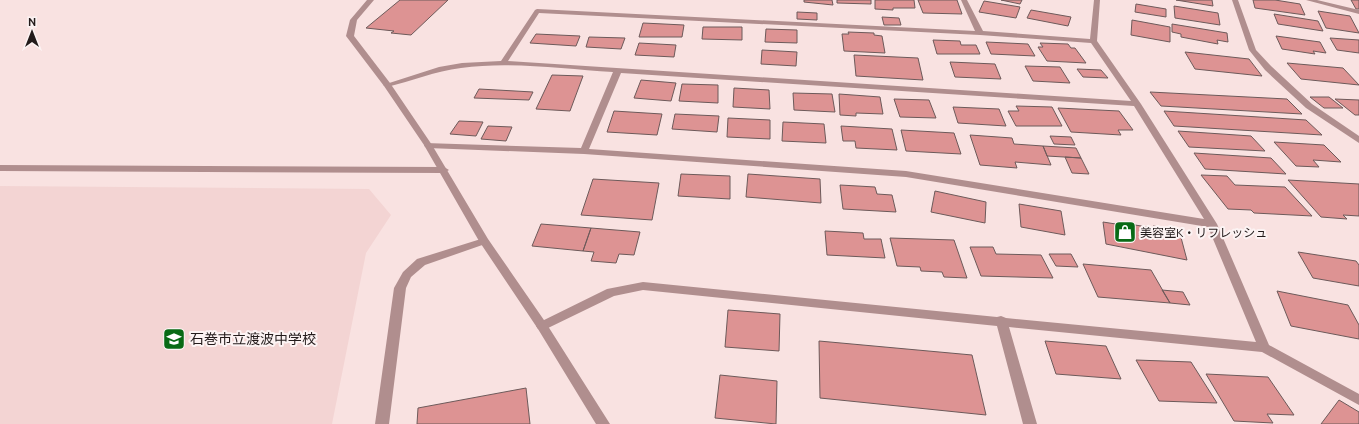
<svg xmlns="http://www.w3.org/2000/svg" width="1359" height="424" viewBox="0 0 1359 424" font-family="Ubuntu,'Noto Sans JP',sans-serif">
<rect width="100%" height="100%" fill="#f9e2e1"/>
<path fill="#f3d4d3" d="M 0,186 L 369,189 L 391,215 L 366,253 L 332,424 L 0,424 Z"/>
<path fill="#dd9393" stroke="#6d5a5a" d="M 400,0 L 448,0 L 411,35 L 391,33 L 394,31 L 366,28 Z
M 804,0 L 832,0 L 833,5 L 804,2 Z
M 837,0 L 871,0 L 871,4 L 837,3 Z
M 875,0 L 914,0 L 915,8 L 893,8 L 893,10 L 875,9 Z
M 918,0 L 957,0 L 962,14 L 923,13 Z
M 1001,0 L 1022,0 L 1020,4 Z
M 1176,0 L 1212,0 L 1213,6 Z
M 1253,0 L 1275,0 L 1300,4 L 1305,15 L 1255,8 Z
M 1351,0 L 1359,0 L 1359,9 L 1356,9 Z
M 984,1 L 1020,7 L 1016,18 L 979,12 Z
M 1136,4 L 1166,9 L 1166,17 L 1135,12 Z
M 1174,6 L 1218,13 L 1220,25 L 1175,18 Z
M 1031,10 L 1071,17 L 1068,26 L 1027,18 Z
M 1318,11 L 1350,16 L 1359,33 L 1326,28 Z
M 797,12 L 817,13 L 817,20 L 797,19 Z
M 1274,14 L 1318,21 L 1323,31 L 1278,24 Z
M 882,17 L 899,18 L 901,25 L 884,25 Z
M 1132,20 L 1170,27 L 1170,42 L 1131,35 Z
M 643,23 L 684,25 L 682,37 L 639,37 Z
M 1172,24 L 1227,33 L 1228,42 L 1217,40 L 1218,44 L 1181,37 L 1181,34 L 1172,32 Z
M 703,27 L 742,27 L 742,40 L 702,39 Z
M 766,29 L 797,30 L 797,43 L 765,42 Z
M 848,32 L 874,33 L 874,35 L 882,36 L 885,53 L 844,51 L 842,34 L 849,34 Z
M 536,34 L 580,36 L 576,46 L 530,43 Z
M 1276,36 L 1320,42 L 1326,53 L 1313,51 L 1315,54 L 1282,49 Z
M 589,37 L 625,38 L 621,49 L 586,47 Z
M 1330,38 L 1359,40 L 1359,53 L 1337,50 Z
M 933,40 L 960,41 L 961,45 L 976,45 L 980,54 L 937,54 Z
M 986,42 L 1028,44 L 1035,56 L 991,54 Z
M 639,43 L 676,45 L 674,57 L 635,55 Z
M 1040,43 L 1068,44 L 1071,48 L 1075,48 L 1086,63 L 1047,61 L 1038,47 L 1043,47 Z
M 762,50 L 797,52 L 796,66 L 761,64 Z
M 1185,52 L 1249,59 L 1262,76 L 1195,69 Z
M 854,55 L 918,58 L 923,80 L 856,76 Z
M 950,62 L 995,64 L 1001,79 L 955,77 Z
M 1287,63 L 1343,68 L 1359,85 L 1301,79 Z
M 1025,66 L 1060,67 L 1070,83 L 1033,81 Z
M 1077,69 L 1101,70 L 1108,78 L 1083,77 Z
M 552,75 L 583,76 L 570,111 L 536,109 Z
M 641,80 L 676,83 L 671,101 L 634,98 Z
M 682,84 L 718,85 L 718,103 L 679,101 Z
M 734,88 L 769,90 L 770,109 L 733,107 Z
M 479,89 L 533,92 L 529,100 L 474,98 Z
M 1150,92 L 1287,99 L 1302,114 L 1161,106 Z
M 793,93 L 832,94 L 835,112 L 794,110 Z
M 839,94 L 880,97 L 883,114 L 856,113 L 856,116 L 840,115 Z
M 1310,97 L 1329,97 L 1343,108 L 1324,108 Z
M 894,99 L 929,100 L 936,118 L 900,117 Z
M 1335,99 L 1359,100 L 1359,115 L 1355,115 Z
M 1016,106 L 1052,107 L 1062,126 L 1016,126 L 1008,111 L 1019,111 Z
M 953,107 L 999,109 L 1006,126 L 958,123 Z
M 1058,108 L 1119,111 L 1133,130 L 1118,130 L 1121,135 L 1071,132 Z
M 614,111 L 662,114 L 657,135 L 607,132 Z
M 1164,111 L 1306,120 L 1322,135 L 1174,126 Z
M 675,114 L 719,116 L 717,132 L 672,129 Z
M 728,118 L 770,120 L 770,139 L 727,137 Z
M 459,121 L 483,122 L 476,136 L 450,134 Z
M 783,122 L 824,124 L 826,143 L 782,141 Z
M 488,126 L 512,127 L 506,141 L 481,139 Z
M 841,126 L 892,129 L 897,150 L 856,148 L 855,141 L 843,141 Z
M 901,130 L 954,133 L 961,154 L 906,151 Z
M 1178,131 L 1251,136 L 1265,151 L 1189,147 Z
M 970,135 L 1012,138 L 1014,144 L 1043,146 L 1051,165 L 1015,162 L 1017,168 L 980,165 Z
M 1050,136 L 1071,137 L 1075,145 L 1054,144 Z
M 1274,142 L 1324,145 L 1341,162 L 1313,160 L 1319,167 L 1296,166 Z
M 1043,146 L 1076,148 L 1081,158 L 1047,156 Z
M 1194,153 L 1271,158 L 1286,174 L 1205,169 Z
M 1065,157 L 1081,158 L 1089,174 L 1072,173 Z
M 681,174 L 730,176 L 730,199 L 678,196 Z
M 748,174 L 820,179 L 821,203 L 746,197 Z
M 1201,175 L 1227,176 L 1235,185 L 1285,187 L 1312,216 L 1254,213 L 1251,210 L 1228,209 Z
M 593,179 L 659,183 L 652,220 L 581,215 Z
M 1288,180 L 1359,184 L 1359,216 L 1343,215 L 1347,219 L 1321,217 Z
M 840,185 L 875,187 L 877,194 L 892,195 L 896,212 L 843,209 Z
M 935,191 L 986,202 L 985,223 L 931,212 Z
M 1019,204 L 1061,211 L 1065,235 L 1021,227 Z
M 1103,222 L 1135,227 L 1135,225 L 1154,228 L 1153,226 L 1179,230 L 1187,260 L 1106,244 Z
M 541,224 L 591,228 L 583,251 L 532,246 Z
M 591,228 L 640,232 L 634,255 L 619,254 L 616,263 L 591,261 L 594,252 L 583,251 Z
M 825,231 L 863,233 L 864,239 L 881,239 L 885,258 L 827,255 Z
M 890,238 L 954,240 L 967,278 L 944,277 L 942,272 L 921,271 L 920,267 L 897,266 Z
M 970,247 L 993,247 L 996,254 L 1041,255 L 1053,278 L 981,276 Z
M 1298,252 L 1356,261 L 1359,265 L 1359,286 L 1313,278 Z
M 1049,254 L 1071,254 L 1078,267 L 1056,266 Z
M 1083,264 L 1151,270 L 1170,303 L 1098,297 Z
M 1162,290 L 1183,292 L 1190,305 L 1170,303 Z
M 1277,291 L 1348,305 L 1359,325 L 1359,339 L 1291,326 Z
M 728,310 L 780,314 L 779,351 L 725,347 Z
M 819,341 L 972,355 L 986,415 L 820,398 Z
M 1045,341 L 1106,346 L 1121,379 L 1056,374 Z
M 1136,360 L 1191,362 L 1217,403 L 1159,401 Z
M 1206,374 L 1268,377 L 1294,415 L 1267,414 L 1273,423 L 1234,421 Z
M 720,375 L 777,381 L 776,424 L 715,418 Z
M 526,388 L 530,424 L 417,424 L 418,408 Z
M 1339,400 L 1359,412 L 1359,424 L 1321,424 Z"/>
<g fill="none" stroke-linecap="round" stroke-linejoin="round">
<path fill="#b08e8e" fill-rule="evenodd" d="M 961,0 L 967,0 L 983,31 L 1090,39 L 1094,0 L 1100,0 L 1097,41 L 1141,104 L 1217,224 L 1269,345 L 1359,394 L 1359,405 L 1262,352 L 1009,327 L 1037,424 L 1023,424 L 997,326 L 643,290 L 614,296 L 546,329 L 542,330 L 538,329 L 536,326 L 538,323 L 607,289 L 643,282 L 997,317 L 1001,316 L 1006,318 L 1256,342 L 1208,227 L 906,177 L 584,154 L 428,148 L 425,147 L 424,145 L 425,143 L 581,148 L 613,72 C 564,69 509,61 461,68 C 435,71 412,81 387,87 L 383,85 L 439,67 L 462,63 L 501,61 L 535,10 L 537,9 L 975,31 ZM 539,13 L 980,35 L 1091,43 L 1131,101 L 508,61 ZM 621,73 L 1134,106 L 1204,219 L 906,171 L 589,149 Z
M 1232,0 L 1238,0 L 1256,50 L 1271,66 L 1312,104 L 1359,136 L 1359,143 L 1306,108 L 1265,70 L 1249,50 Z
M 1306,0 L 1317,0 L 1359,10 L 1359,14 Z
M 0,165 L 444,167 L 449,170 L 444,173 L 0,171 Z
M 484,238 L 489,241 L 488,243 L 425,265 L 411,277 L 406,288 L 389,424 L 375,424 L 394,288 L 403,272 L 417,259 Z"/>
<path fill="#b08e8e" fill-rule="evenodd" d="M 367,0 L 374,0 L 357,20 L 354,36 L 390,83 L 432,145 L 488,239 L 546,323 L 610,424 L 596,424 L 538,329 L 479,241 L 424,145 L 384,86 L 346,36 L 350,20 Z"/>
</g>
<defs>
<g id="shop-square" transform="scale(1.15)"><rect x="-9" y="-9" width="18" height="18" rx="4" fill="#086a15" stroke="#fcf3f3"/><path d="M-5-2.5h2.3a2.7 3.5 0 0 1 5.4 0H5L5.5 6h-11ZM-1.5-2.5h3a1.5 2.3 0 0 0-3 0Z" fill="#fff"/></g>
<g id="school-square" transform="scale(1.15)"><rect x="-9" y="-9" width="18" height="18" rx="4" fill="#086a15" stroke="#fcf3f3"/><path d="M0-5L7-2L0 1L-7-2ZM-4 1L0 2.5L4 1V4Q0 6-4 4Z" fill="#fff"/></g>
</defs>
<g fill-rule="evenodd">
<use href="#shop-square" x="1125" y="232"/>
<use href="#school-square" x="174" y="339"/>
</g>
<g text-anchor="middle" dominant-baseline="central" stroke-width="4" stroke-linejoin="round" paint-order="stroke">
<g font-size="12" fill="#231b1b" stroke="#fcf3f3" text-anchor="start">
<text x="1140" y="232">美容室K・リフレッシュ</text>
</g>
<g font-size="14" fill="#231b1b" stroke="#fcf3f3" text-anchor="start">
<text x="190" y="339">石巻市立渡波中学校</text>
</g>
</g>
<g transform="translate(32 32)" stroke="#fcf3f3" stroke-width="3" paint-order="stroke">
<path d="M0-3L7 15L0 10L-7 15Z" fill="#231b1b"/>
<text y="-6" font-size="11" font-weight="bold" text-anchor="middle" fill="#231b1b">N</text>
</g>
</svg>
